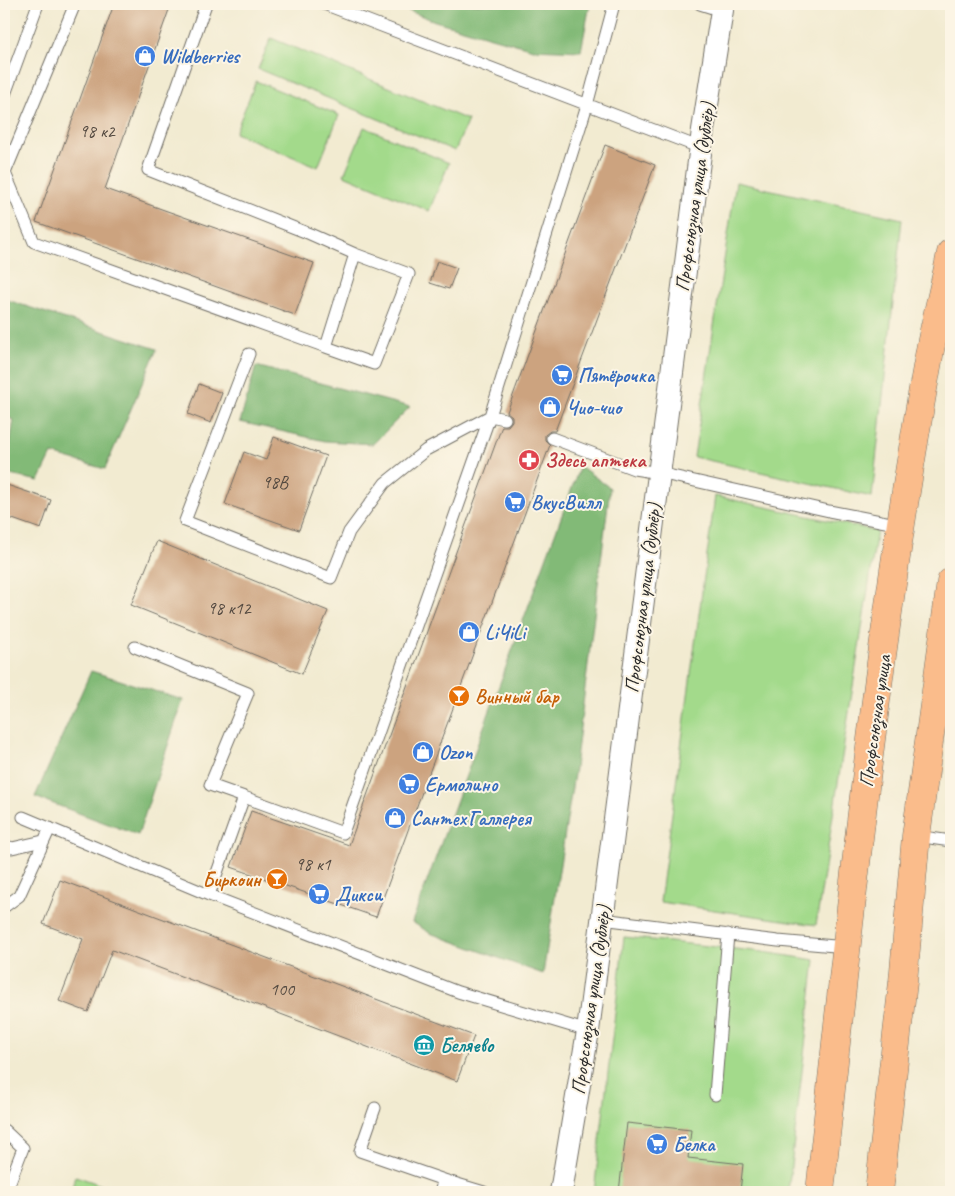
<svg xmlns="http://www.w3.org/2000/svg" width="955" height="1196" viewBox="0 0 955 1196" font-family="Caveat,sans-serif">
<rect width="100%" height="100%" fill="#fcf5e5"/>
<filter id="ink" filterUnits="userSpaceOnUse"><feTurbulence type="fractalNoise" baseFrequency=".02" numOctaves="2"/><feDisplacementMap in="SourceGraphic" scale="10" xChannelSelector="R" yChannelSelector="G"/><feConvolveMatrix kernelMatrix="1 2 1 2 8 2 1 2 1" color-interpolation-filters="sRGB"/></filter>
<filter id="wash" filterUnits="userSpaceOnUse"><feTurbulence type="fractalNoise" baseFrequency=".0096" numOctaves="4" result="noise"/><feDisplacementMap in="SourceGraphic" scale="20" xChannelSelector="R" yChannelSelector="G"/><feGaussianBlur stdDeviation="1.12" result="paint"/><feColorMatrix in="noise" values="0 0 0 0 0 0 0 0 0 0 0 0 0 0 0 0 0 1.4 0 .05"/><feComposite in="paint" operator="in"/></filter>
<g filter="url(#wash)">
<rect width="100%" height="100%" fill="#f2ebd1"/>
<path fill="#a3da8b" stroke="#67825b" d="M 271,38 L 468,120 L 455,151 L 258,69 Z
M 256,81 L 339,115 L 318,167 L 235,133 Z
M 364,127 L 449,163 L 429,211 L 344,175 Z
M 736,182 L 902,219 L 872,497 L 694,457 Z
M 715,496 L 877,531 L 816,925 L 660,902 Z
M 624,937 L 763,952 L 815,960 L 788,1192 L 594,1192 Z
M 76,1176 L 120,1192 L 70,1192 Z"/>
<path fill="#82ba77" stroke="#567251" d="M 391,4 L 590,4 L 581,51 L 533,49 L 435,21 Z
M 4,299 L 157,349 L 105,469 L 52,454 L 39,481 L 5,474 L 14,420 L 4,416 Z
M 256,366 L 410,407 L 373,444 L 325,441 L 240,422 Z
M 580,466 L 610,488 L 575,768 L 543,974 L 430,933 L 412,922 Z
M 91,671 L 183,700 L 138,835 L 35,797 Z"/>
<g id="blocks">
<path fill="#cca37f" d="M 114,4 L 171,4 L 105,189 L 314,263 L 295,315 L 36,222 Z
M 605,145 L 655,165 L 555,431 L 550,431 L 545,435 L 545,440 L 550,445 L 376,917 L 231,867 L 251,811 L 349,845 L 502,426 L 508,426 L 512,421 L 512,416 L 507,412 Z
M 437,261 L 457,268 L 449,289 L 430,283 Z
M 199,384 L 222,393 L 211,423 L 188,414 Z
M 274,437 L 326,456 L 299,530 L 225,504 L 244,452 L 266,460 Z
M 4,484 L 51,500 L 41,529 L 4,516 Z
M 157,541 L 328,611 L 302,674 L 131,605 Z
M 60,880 L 474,1036 L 457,1081 L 112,950 L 88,1012 L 59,1001 L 83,939 L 43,924 Z
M 627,1123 L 691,1130 L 688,1158 L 743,1164 L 740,1192 L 619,1192 Z"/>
</g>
</g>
<g filter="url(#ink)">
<use href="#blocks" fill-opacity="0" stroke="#716e65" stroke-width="1"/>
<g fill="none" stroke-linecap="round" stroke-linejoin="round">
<g stroke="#716e65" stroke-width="13">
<path id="service" d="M 75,4 L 5,173 L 34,242 L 326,347 L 355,254 L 310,234 L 148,170 L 206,4
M 324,4 L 701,148
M 700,4 L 722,11
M 4,97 L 38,4
M 326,347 L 374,364 L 409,274 L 355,254
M 249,354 L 185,521 L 331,578 L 349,532 L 385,483 L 426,450 L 490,416 L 587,105 L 614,4
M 552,438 L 634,469 L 659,473 L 829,511 L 901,525
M 135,647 L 248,693 L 210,785 L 244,797
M 23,817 L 209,895 L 244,797 L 343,833 L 490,416 L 505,419
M 916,836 L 951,841
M 4,845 L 12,848 L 43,841
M 209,895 L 458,992 L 588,1031
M 4,907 L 19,896 L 50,828
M 602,919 L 778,941 L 846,947
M 715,1095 L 728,934
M 375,1108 L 360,1151 L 444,1180
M 4,1130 L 23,1148 L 6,1192
M 440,1192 L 444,1180 L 484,1192"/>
</g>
<g stroke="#716e65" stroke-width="24">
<path id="minor" d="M 561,1192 L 588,1031 L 703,130 L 723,4"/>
</g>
<g stroke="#716e65" stroke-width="29">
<path id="primary" d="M 820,1192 C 850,911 879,629 930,350 C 936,318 945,285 951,253
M 879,1192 L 903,982 L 916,836 L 951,582"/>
</g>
<use href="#service" stroke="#fff" stroke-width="11"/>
<use href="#minor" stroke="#fff" stroke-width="22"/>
<use href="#primary" stroke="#fabc8b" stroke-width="28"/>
</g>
</g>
<defs>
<g id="shop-disc" transform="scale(1.125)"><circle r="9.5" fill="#3f7fe0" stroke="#fcf5e5"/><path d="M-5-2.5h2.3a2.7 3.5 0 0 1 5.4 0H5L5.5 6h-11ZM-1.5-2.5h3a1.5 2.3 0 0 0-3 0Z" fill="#fff"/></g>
<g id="supermarket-disc" transform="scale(1.125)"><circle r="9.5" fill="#3f7fe0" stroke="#fcf5e5"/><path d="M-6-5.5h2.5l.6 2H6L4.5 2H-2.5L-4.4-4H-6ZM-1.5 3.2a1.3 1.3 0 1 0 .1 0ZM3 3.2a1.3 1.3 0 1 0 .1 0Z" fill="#fff"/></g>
<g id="pharmacy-disc" transform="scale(1.125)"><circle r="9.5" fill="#e0444e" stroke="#fcf5e5"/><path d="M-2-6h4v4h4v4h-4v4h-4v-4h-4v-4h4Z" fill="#fff"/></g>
<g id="bar-disc" transform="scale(1.125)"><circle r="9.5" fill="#e8710a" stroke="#fcf5e5"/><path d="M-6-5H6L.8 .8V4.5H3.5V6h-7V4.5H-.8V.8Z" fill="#fff"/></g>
<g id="museum-disc" transform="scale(1.125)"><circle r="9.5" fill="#0f9aa8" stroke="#fcf5e5"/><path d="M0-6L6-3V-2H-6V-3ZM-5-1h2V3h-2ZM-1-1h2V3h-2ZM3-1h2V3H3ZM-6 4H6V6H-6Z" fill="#fff"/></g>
</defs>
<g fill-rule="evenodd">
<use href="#shop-disc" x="145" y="56"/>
<use href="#supermarket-disc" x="562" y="375"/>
<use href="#shop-disc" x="550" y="407"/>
<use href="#pharmacy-disc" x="529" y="460"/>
<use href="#supermarket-disc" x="515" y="502"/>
<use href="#shop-disc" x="469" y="632"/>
<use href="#bar-disc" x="459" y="696"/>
<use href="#shop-disc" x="423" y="752"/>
<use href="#supermarket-disc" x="409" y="784"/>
<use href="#shop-disc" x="395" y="818"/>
<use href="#bar-disc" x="277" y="879"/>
<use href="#supermarket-disc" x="319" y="894"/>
<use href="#museum-disc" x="424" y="1045"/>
<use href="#supermarket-disc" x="657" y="1144"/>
</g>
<g text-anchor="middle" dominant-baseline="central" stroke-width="4" stroke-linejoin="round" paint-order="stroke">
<g font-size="18" fill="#534940">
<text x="97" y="131">98 к2</text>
<text x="275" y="482">98В</text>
<text x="229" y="608">98 к12</text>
<text x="313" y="864">98 к1</text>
<text x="282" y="989">100</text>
</g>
<g font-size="20" font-weight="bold" fill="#366cbe" stroke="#fcf5e5" text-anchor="start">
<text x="161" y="56">Wildberries</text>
<text x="578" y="375">Пятёрочка</text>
<text x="566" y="407">Чио-чио</text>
<text x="531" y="502">ВкусВилл</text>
<text x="485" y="632">LiЧiLi</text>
<text x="439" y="752">Ozon</text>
<text x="425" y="784">Ермолино</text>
<text x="411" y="818">СантехГаллерея</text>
<text x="335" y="894">Дикси</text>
<text x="673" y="1144">Белка</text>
</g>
<g font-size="20" fill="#2b2b2b" stroke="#fcf5e5">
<text transform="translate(695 197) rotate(-82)">Профсоюзная улица (дублёр)</text>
<text transform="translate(643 598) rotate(-83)">Профсоюзная улица (дублёр)</text>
<text transform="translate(875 721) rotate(-82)">Профсоюзная улица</text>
<text transform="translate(591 1000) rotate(-82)">Профсоюзная улица (дублёр)</text>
</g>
<g font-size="20" font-weight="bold" fill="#be3a42" stroke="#fcf5e5" text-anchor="start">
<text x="545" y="460">Здесь аптека</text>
</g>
<g font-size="20" font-weight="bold" fill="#c56008" stroke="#fcf5e5" text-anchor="start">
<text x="475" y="696">Винный бар</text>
<text x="261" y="879" text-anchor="end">Биркоин</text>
</g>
<g font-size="20" font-weight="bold" fill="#0d838f" stroke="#fcf5e5" text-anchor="start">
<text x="440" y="1045">Беляево</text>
</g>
</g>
<rect width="955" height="1196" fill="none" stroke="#fcf5e5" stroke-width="20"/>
</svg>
